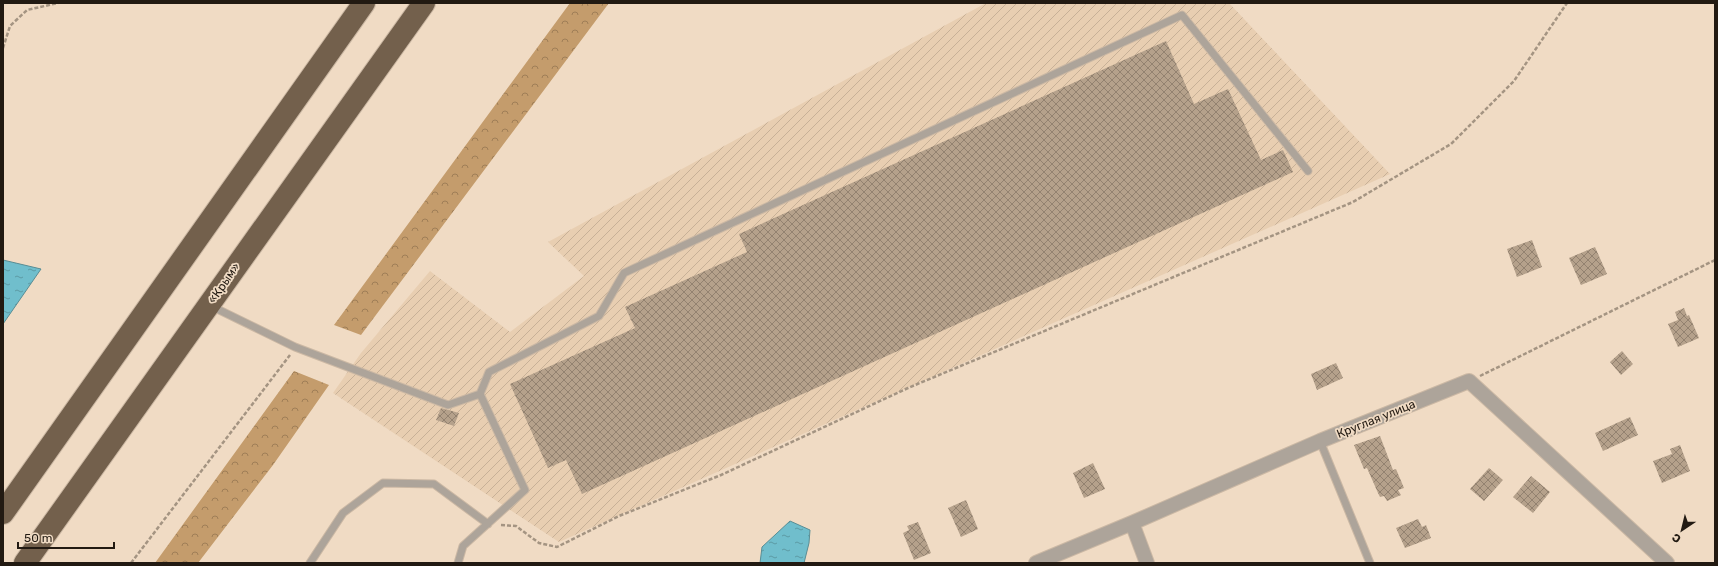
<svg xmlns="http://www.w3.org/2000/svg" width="1718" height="566" viewBox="0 0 1718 566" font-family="Rubik,sans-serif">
<defs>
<pattern id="industrial-furrows" width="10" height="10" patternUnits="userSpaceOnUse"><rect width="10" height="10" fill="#e8ceb1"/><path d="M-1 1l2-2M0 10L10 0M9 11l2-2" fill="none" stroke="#c7b097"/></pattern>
<pattern id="forest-crowns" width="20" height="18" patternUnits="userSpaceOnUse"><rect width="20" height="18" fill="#c49c6c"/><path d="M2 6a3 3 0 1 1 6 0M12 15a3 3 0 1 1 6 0" fill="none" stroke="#9f7e57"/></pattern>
<pattern id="water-ripples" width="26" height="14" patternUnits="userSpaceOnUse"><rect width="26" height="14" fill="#70becc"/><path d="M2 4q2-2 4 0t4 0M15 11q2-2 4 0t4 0" fill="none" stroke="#5c9aa4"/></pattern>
<pattern id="building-cross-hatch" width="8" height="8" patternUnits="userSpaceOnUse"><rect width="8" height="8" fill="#b5a18b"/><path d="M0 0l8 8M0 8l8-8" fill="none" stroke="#938270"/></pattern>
</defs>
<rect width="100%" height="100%" fill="#f0dbc4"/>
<path fill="url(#industrial-furrows)" d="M 986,3 L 1229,3 L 1390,174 L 559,542 L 333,393 L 361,353 L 430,271 L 510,332 L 584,276 L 548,242 Z"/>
<path fill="url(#forest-crowns)" d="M 570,3 L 609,3 L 361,335 L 334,325 Z
M 294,371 L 329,385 L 273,465 L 198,563 L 155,563 Z"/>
<path fill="url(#water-ripples)" stroke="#598d94" d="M 3,260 L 41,269 L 3,324 Z
M 790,521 L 810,530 L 809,543 L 804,563 L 760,563 L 762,547 Z"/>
<path fill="url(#building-cross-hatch)" d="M 1166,41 L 1194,104 L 1228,89 L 1261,160 L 1283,150 L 1293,172 L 582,494 L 566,460 L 548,468 L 510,384 L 635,328 L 625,307 L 747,252 L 739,234 Z
M 1532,240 L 1542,267 L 1517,277 L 1507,249 Z
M 1595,247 L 1607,274 L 1581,285 L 1569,258 Z
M 1684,308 L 1687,316 L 1689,315 L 1699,338 L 1678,347 L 1668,324 L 1678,320 L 1675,312 Z
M 1622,351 L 1633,364 L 1621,375 L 1610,362 Z
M 1336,363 L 1343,378 L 1317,390 L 1311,374 Z
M 441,408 L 459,413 L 454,426 L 436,420 Z
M 1630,417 L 1638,435 L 1603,451 L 1595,433 Z
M 1380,436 L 1393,470 L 1396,469 L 1404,488 L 1398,490 L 1401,495 L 1387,501 L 1384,496 L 1380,497 L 1378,493 L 1367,468 L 1364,469 L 1354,445 Z
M 1680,445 L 1690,471 L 1662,483 L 1653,461 L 1672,454 L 1670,449 Z
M 1093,463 L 1105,489 L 1084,498 L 1073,473 Z
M 1489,468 L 1503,480 L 1484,501 L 1470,489 Z
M 1531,476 L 1550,492 L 1533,513 L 1513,497 Z
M 966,500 L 978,529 L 961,537 L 948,508 Z
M 1418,519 L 1422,527 L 1426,525 L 1431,538 L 1405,548 L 1396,528 Z
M 918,522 L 931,553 L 914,560 L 903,533 L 909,530 L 907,526 Z"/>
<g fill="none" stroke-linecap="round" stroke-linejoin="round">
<g stroke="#cbb8a4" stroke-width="9">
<path id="lane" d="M 211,306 L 295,347 L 448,405 L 480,394
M 1320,441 L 1370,563
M 310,563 L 343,513 L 383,483 L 434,484 L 488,524
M 458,563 L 463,546 L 525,490 L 480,394 L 489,372 L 599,316 L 624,273 L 1182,15 L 1308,171"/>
</g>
<g stroke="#cbb8a4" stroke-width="16">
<path id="street" d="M 1132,523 L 1147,563
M 1036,563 L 1132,523 L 1320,441 L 1469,381 L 1667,563"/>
</g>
<g stroke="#cbb8a4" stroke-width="24">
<path id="highway" d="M 3,513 L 364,3
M 25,563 L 424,3"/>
</g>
<path stroke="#a49482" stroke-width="2.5" stroke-dasharray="4 2" stroke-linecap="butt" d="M 3,48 L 10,26 L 27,10 L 58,3
M 1480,376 L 1715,260
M 501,525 L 516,526 L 539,543 L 557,547 L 619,516 L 721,475 L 908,388 L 1353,202 L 1451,144 L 1514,81 L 1567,3
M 131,563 L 290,355"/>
<use href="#lane" stroke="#ada49a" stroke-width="7"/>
<use href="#street" stroke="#ada49a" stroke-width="14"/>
<use href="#highway" stroke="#73604c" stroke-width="22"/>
</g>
<g text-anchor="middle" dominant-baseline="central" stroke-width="3.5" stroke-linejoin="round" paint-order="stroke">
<g font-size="12" fill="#221a12" stroke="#f0dbc4">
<text transform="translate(224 283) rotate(-55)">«Крым»</text>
<text transform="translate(1376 419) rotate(-22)">Круглая улица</text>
</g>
</g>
<rect width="1718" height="566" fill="none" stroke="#221a12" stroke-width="8"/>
<g transform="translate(1682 530) rotate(215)" stroke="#f0dbc4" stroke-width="3" paint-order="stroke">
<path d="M0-3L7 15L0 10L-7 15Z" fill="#221a12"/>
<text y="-6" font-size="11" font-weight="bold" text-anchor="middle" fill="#221a12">С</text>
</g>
<path d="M18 542v6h96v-6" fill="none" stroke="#221a12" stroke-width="2"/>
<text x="24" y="542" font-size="12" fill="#221a12" stroke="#f0dbc4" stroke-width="3" paint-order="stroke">50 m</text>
</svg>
